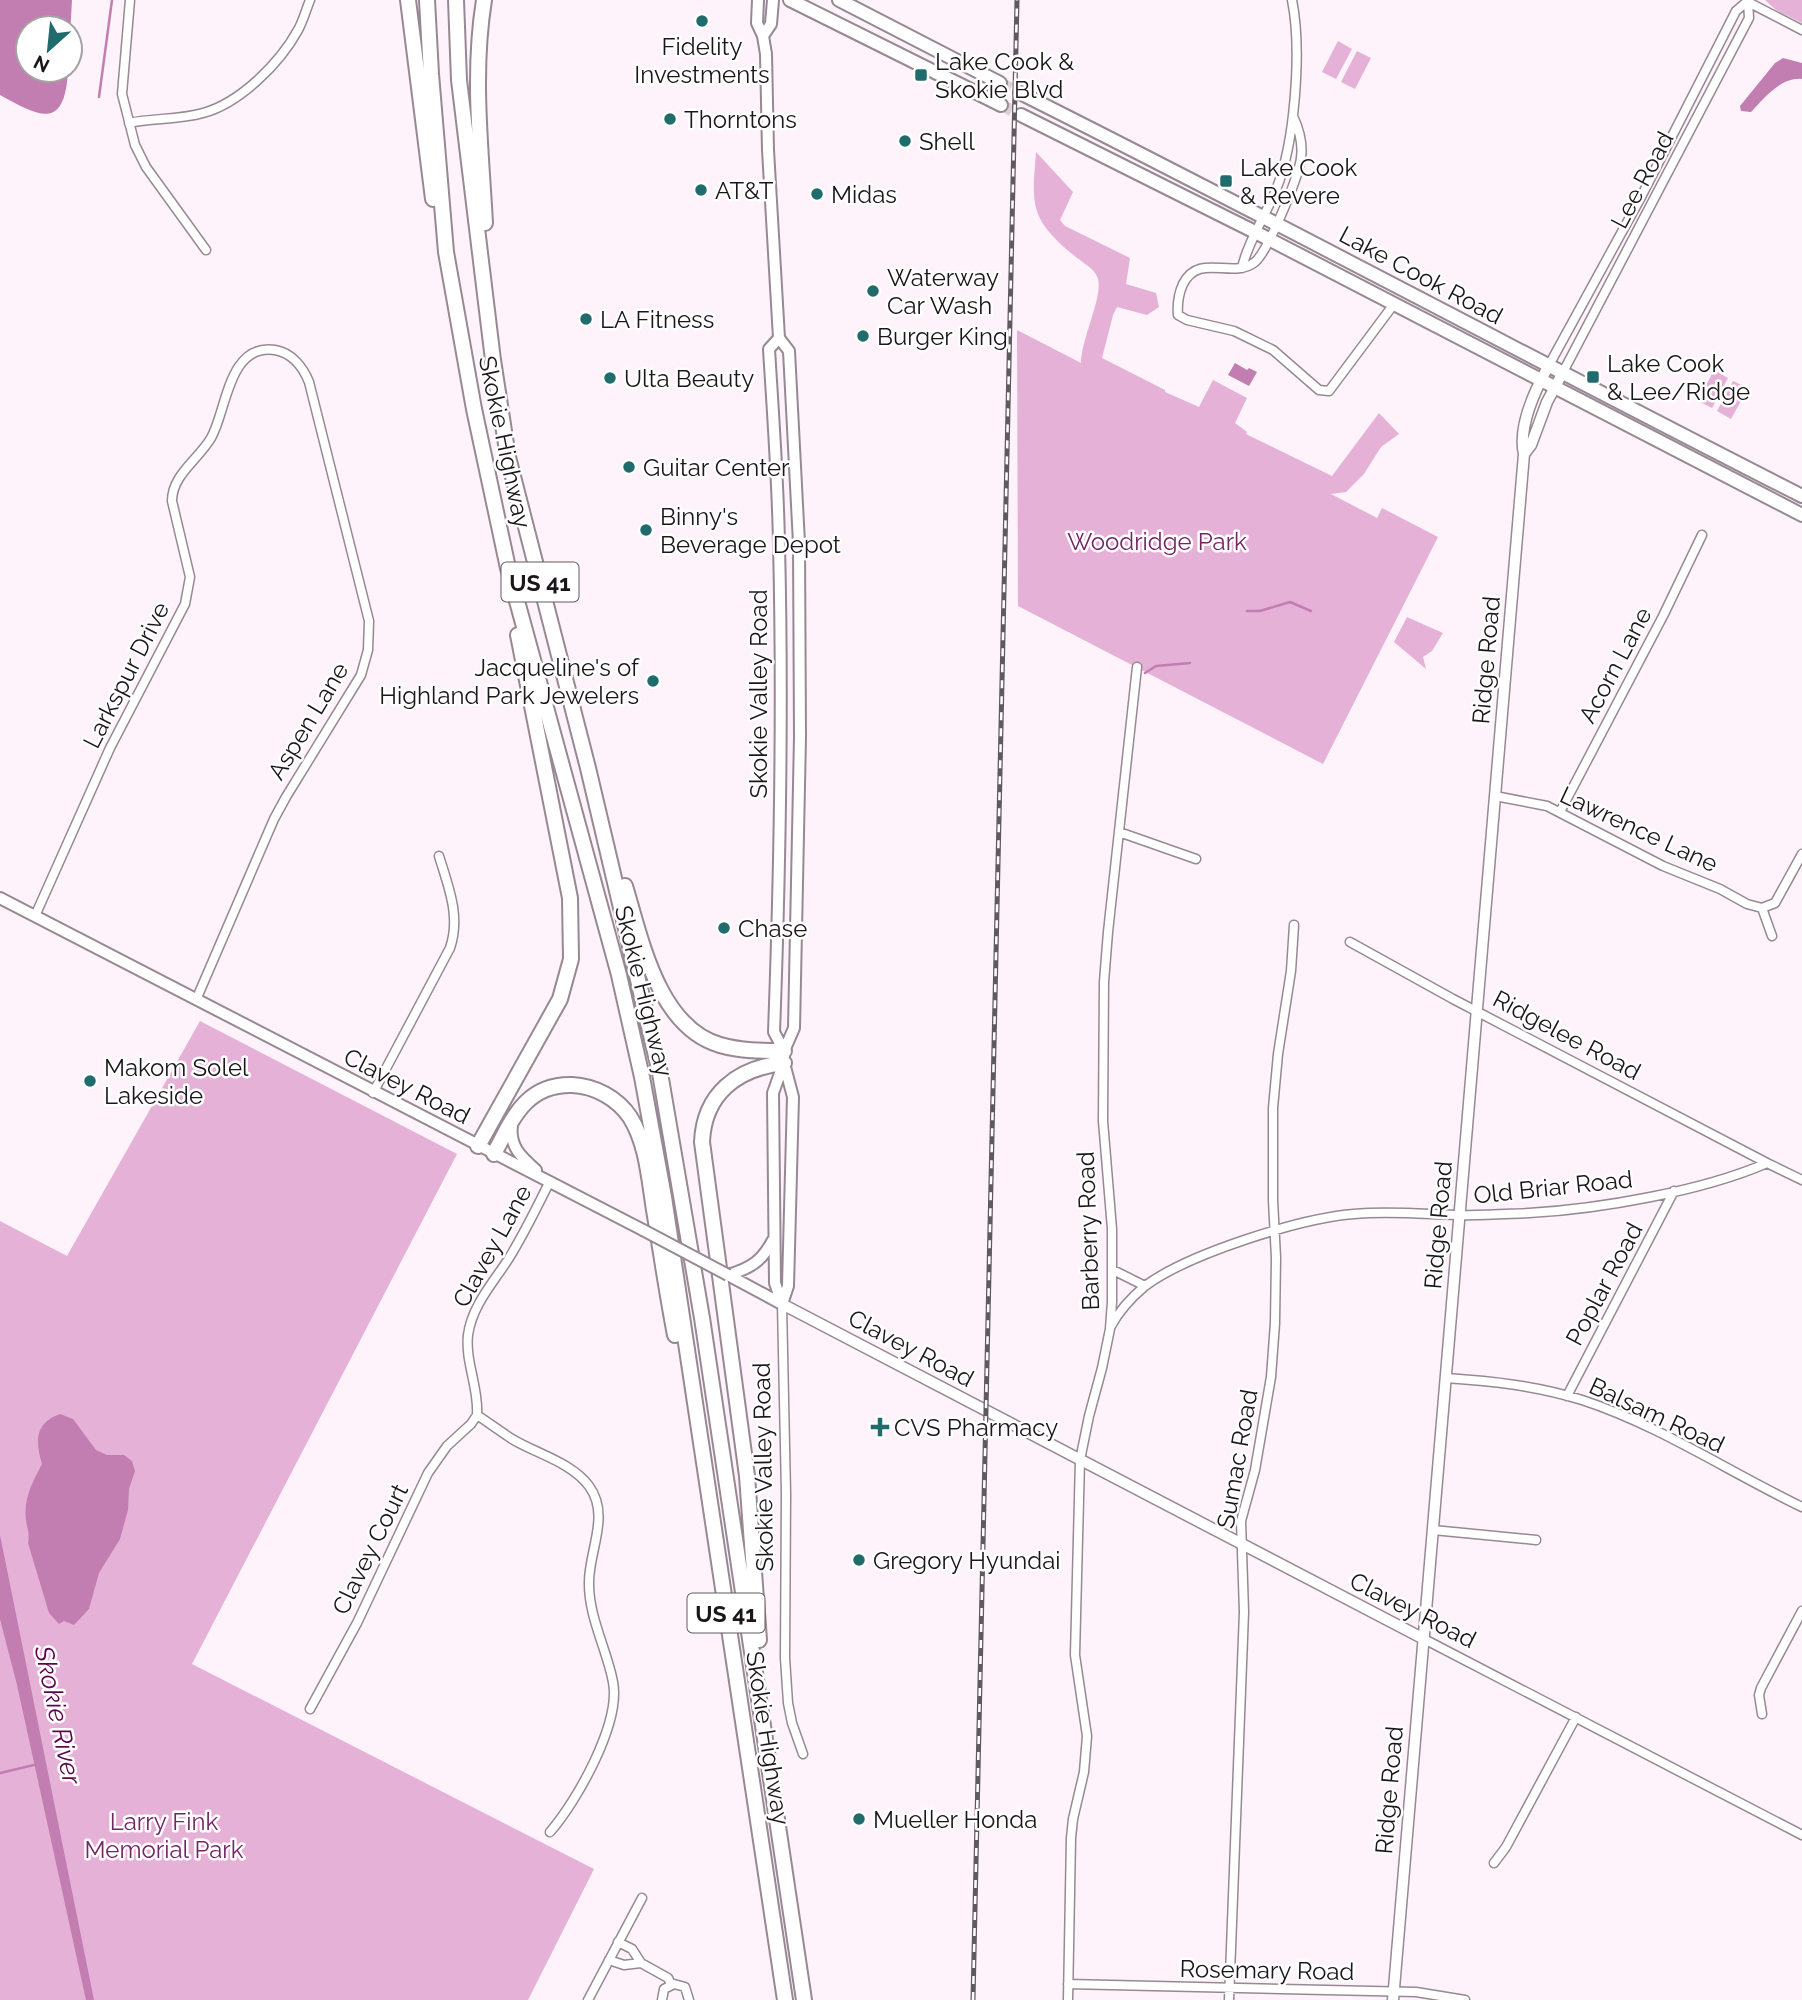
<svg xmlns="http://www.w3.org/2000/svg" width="1802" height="2000" viewBox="0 0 1802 2000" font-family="Raleway,sans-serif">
<rect width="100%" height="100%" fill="#fef2fb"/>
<path fill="#e5b1d7" d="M 1765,0 L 1802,0 L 1802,23 L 1776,10 Z
M 1338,41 L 1352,49 L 1336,79 L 1322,72 Z
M 1357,51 L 1371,58 L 1355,89 L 1341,82 Z
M 1036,152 L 1073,192 L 1060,220 L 1065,226 L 1130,258 L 1126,284 L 1156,293 L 1159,307 L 1147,315 L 1117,307 L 1113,315 L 1102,358 L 1165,390 L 1165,392 L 1199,407 L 1213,380 L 1247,398 L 1235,423 L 1247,432 L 1246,434 L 1332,476 L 1379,413 L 1399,434 L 1381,447 L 1364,474 L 1346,492 L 1331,494 L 1377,518 L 1382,508 L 1438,537 L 1323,764 L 1018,606 L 1017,330 L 1081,363 C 1081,339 1103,297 1098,279 C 1095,269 1087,266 1080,260 C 1065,249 1042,229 1037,211 C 1031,193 1035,171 1036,152 Z
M 1714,370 L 1728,378 L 1712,408 L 1698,401 Z
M 1733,381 L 1748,388 L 1731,419 L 1717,411 Z
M 1407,617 L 1443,633 L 1432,651 L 1423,657 L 1426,669 L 1394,642 Z
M 200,1021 L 457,1154 L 192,1664 L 594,1869 L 528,2000 L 0,2000 L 0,1221 L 67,1256 Z"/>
<path fill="#c27eb1" d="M 0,0 L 72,0 L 70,36 L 70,28 L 28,28 L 28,70 L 68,70 C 65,131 40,117 0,95 Z
M 1783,58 L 1802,63 L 1802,79 C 1781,77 1764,98 1751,112 L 1741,111 L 1740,106 L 1775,63 Z
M 1235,363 L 1247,370 L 1249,368 L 1257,372 L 1249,386 L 1228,375 Z
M 60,1414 L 73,1419 L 96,1450 L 107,1455 L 124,1455 L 132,1461 L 135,1471 L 129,1489 L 128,1510 L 120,1539 L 99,1573 L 89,1609 L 74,1625 L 64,1621 L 59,1624 L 49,1613 L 28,1543 C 30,1534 27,1528 26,1520 C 23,1499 33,1481 42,1464 C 35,1441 35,1423 60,1414 Z
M 0,1535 L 94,2000 L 86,2000 L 17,1685 L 0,1619 Z"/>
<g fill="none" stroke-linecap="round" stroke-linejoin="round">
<path stroke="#c27eb1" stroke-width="2.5" d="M 99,97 L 112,0
M 1247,611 L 1260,611 L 1290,602 L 1311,611
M 1145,673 L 1156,666 L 1190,663
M 0,1773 L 38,1764"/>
<path stroke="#dcd1d9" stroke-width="12" stroke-dasharray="12 6" stroke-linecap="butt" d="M 1000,83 L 1020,93
M 1001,105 L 1021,115"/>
<g stroke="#978993" stroke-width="11">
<path id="minor" d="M 130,0 L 122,94 L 135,145 L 146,167 L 206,250
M 1748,2 L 1802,30
M 1293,116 C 1299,129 1303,144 1301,158 C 1299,176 1268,251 1255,262 C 1232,280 1199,252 1183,284 C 1178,295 1177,303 1178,315 L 1187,320 L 1234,331 L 1273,350 L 1319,390 L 1329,391 L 1394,304
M 129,123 C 153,118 179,120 203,113 C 240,103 280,63 298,30 C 303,21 306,10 310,0
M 1242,268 C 1247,244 1266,214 1276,190 C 1295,143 1302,50 1292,0
M 1548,367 L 1641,197 L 1736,11 L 1749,0
M 1562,374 L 1749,18 L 1748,2
M 1495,796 L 1547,806 L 1663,866 L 1720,889 L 1747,904 L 1762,908
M 1560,812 L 1663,616 L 1702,535
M 1119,832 L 1196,859
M 1762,908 L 1775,903 L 1802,854
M 1762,908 L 1772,936
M 35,916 L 110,748 L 185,604 L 190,577 L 172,501 C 172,475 198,460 211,438 C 227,410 228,343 275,350 C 292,353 303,367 309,382 L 369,621 L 368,650 L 361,675 L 286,797 L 274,819 L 196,1000
M 1350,942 L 1453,999 L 1767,1163
M 373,1093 L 450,948 C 461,916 448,886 439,856
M 550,1181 C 537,1207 524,1234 509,1258 C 494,1282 472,1305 468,1335 C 465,1362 479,1388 477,1415 C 489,1423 500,1431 512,1439 C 537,1454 571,1462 589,1486 C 611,1516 588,1552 589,1584 C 589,1618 607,1650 613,1682 C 621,1723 577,1801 550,1832
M 1113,1270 L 1145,1286
M 782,1304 L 786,1494 L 785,1658 L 788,1703 L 792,1723 L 803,1754
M 1111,1326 C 1119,1311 1132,1297 1145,1286 C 1188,1254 1301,1218 1354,1214 C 1388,1211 1422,1214 1455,1215 C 1480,1216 1505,1214 1529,1213 C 1600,1209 1703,1191 1767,1163 L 1802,1180
M 1446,1378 C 1492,1381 1538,1386 1582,1400 C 1659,1425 1729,1472 1802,1507
M 1567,1396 L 1674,1191
M 1433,1530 L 1536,1540
M 1424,1639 L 1802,1835
M 310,1709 L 357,1623 L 428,1473 L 447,1446 L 471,1424 L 477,1415
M 1762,1714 L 1759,1695 L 1761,1688 L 1802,1611
M 1494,1863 L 1506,1847 L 1576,1717
M 618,1942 L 632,1949 L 641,1963 L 668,1978 L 671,1984
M 609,1960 L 624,1965 L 641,1963
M 1068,1984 L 1416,1992 L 1465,2000
M 588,2000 L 642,1898
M 662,2000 L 664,1989 L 674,1984 L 685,1987 L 689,2000
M 1068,2000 L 1071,1838 L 1073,1819 L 1084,1772 L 1087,1736 L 1075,1655 L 1080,1460 L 1089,1416 L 1102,1368 L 1110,1329 L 1112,1302 L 1112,1229 L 1103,1121 L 1104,982 L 1108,932 L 1137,667
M 1229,2000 L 1244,1612 L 1241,1521 L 1255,1470 L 1271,1377 L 1275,1323 L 1276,1258 L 1273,1200 L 1273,1108 L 1278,1054 L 1291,971 L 1294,925"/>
</g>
<g stroke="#978993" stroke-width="13">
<path id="tertiary" d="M 1524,454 L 1531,445 L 1547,402 L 1562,374
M 782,1304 L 1424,1639
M 1393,2000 L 1524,454 C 1518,427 1535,390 1548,367"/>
</g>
<g stroke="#978993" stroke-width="14">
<path id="secondary" d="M 758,0 L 757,23 L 763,36 L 766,54 L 768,150 L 779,338 L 789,351 L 799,543 L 800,737 L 794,1028 L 784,1051 L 784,1063 L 793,1097 L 788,1286 L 782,1304
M 763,36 L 771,24 L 773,0
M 779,338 L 769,349 C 773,415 778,480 779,545 C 783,707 780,870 774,1032 L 784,1051
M 0,898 L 643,1230
M 512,1125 C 509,1146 521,1157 536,1170
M 728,1275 C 751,1268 762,1261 773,1240
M 728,1275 L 782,1304
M 782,1304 L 775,1283 L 773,1093 L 783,1065"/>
</g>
<g stroke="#978993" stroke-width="16">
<path id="primary" d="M 790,0 L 1001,105
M 839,0 L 1000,83
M 1020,93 C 1282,224 1540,363 1802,496
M 1021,115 L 1257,233 L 1802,515"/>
</g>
<g stroke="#978993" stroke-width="18">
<path id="motorway" d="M 408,0 L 433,199
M 427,0 L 431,74 L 446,252 L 474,409 L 508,568 L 619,975 L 642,1077 L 664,1197 L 785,2000
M 456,0 L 459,80 L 493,360 L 508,457 L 588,768 L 660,1073 L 702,1318 L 804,2000
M 484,0 C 472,74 481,149 485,223
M 625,886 C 641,939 658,1027 720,1045 C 741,1051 762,1051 784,1051
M 478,1146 L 560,999 L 571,959 L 570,898 L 518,635
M 494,1154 C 512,1120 525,1084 572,1085 C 595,1086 617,1098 630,1117 C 647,1144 649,1179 654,1210 C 661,1252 667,1294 675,1335
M 759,1640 L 747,1476 L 702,1142 C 704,1094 737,1068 784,1063"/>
</g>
<use href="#minor" stroke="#fff" stroke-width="8"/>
<use href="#tertiary" stroke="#fff" stroke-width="10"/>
<use href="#secondary" stroke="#fff" stroke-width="10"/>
<use href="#primary" stroke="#fff" stroke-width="12"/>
<use href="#motorway" stroke="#fff" stroke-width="14"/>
<g stroke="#60595f" stroke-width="5">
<path id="rail" d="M 973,2000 L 1017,0"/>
</g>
<use href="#rail" stroke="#fff" stroke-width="2.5" stroke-dasharray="8" stroke-linecap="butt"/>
<g stroke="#978993" stroke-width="14" stroke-linecap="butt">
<path id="secondary-bridge" d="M 643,1230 L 728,1275"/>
</g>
<use href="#secondary-bridge" stroke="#fff" stroke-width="10"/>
</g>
<g fill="#206c6d" stroke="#fff" stroke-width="2.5">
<circle cx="702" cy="21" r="7"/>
<rect x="914" y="68" width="14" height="14" rx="3.5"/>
<circle cx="670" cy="119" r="7"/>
<circle cx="905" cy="141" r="7"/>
<rect x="1219" y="174" width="14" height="14" rx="3.5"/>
<circle cx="701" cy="190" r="7"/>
<circle cx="817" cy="194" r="7"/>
<circle cx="873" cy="291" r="7"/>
<circle cx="586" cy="319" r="7"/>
<circle cx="863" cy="336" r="7"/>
<rect x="1586" y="370" width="14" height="14" rx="3.5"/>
<circle cx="610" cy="378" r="7"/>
<circle cx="629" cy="467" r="7"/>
<circle cx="646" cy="530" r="7"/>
<circle cx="653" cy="681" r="7"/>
<circle cx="724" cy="928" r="7"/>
<circle cx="90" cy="1081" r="7"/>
<path d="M876.5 1416.5h7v7h7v7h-7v7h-7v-7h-7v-7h7z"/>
<circle cx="859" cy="1560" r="7"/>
<circle cx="859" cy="1819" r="7"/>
</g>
<g text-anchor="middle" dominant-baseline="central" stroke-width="5" stroke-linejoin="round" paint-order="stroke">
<g fill="#fff" stroke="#5f5c5f" stroke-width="2">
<rect x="501.5" y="562.5" width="77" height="39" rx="5"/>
<rect x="687.5" y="1593.5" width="77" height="39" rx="5"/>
</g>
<g font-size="23" font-weight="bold" fill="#1b161a">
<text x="540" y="582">US 41</text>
<text x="726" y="1613">US 41</text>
</g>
<g font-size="24" fill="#1b161a" stroke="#fff" text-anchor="start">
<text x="702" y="46" text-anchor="middle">Fidelity<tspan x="702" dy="28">Investments</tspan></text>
<text x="935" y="61">Lake Cook &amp;<tspan x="935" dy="28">Skokie Blvd</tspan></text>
<text x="684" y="119">Thorntons</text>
<text x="919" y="141">Shell</text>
<text x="1240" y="167">Lake Cook<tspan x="1240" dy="28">&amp; Revere</tspan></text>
<text x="715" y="190">AT&amp;T</text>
<text x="831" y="194">Midas</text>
<text x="887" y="277">Waterway<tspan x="887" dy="28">Car Wash</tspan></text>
<text x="600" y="319">LA Fitness</text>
<text x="877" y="336">Burger King</text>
<text x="1607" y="363">Lake Cook<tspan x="1607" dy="28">&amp; Lee/Ridge</tspan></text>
<text x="624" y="378">Ulta Beauty</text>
<text x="643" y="467">Guitar Center</text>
<text x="660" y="516">Binny's<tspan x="660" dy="28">Beverage Depot</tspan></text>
<text x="639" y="667" text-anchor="end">Jacqueline's of<tspan x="639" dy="28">Highland Park Jewelers</tspan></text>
<text x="738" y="928">Chase</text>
<text x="104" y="1067">Makom Solel<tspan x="104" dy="28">Lakeside</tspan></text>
<text x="894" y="1427">CVS Pharmacy</text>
<text x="873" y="1560">Gregory Hyundai</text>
<text x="873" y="1819">Mueller Honda</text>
</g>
<g font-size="24" fill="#1b161a" stroke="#fff">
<text transform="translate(1642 180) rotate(-62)">Lee Road</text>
<text transform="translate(1421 275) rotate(28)">Lake Cook Road</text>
<text transform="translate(505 442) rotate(78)">Skokie Highway</text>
<text transform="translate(1486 660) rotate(-85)">Ridge Road</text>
<text transform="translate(1615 665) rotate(-62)">Acorn Lane</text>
<text transform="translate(126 675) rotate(-63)">Larkspur Drive</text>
<text transform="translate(758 694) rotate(-90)">Skokie Valley Road</text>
<text transform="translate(308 721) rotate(-59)">Aspen Lane</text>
<text transform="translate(1639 829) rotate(25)">Lawrence Lane</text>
<text transform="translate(644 991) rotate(76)">Skokie Highway</text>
<text transform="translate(1567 1035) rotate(28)">Ridgelee Road</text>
<text transform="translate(407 1086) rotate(27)">Clavey Road</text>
<text transform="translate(1553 1187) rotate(-6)">Old Briar Road</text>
<text transform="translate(1438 1225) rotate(-85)">Ridge Road</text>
<text transform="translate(1088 1231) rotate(-92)">Barberry Road</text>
<text transform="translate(492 1246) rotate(-61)">Clavey Lane</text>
<text transform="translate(1604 1284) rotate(-62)">Poplar Road</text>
<text transform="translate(911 1348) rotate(28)">Clavey Road</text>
<text transform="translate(1657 1415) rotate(25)">Balsam Road</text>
<text transform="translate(1237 1459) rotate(-80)">Sumac Road</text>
<text transform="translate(763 1467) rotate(-91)">Skokie Valley Road</text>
<text transform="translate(370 1549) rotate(-64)">Clavey Court</text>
<text transform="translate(1413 1610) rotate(27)">Clavey Road</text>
<text transform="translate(768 1738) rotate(81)">Skokie Highway</text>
<text transform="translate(1389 1790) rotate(-85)">Ridge Road</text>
<text transform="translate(1267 1970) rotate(1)">Rosemary Road</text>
</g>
<g font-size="24" fill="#752465" stroke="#fff">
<text x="1157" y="541">Woodridge Park</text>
<text x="164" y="1821">Larry Fink<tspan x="164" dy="28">Memorial Park</tspan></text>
</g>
<g font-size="26" font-style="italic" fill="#5b054d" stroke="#fff">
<text transform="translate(58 1715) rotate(78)">Skokie River</text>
</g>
</g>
<g transform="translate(49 49) rotate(207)"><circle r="33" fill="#ffffff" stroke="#a4a2a3" stroke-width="2"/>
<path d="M0-5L12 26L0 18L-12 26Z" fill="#206c6d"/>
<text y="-10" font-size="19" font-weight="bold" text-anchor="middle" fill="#1b161a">N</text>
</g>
</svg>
